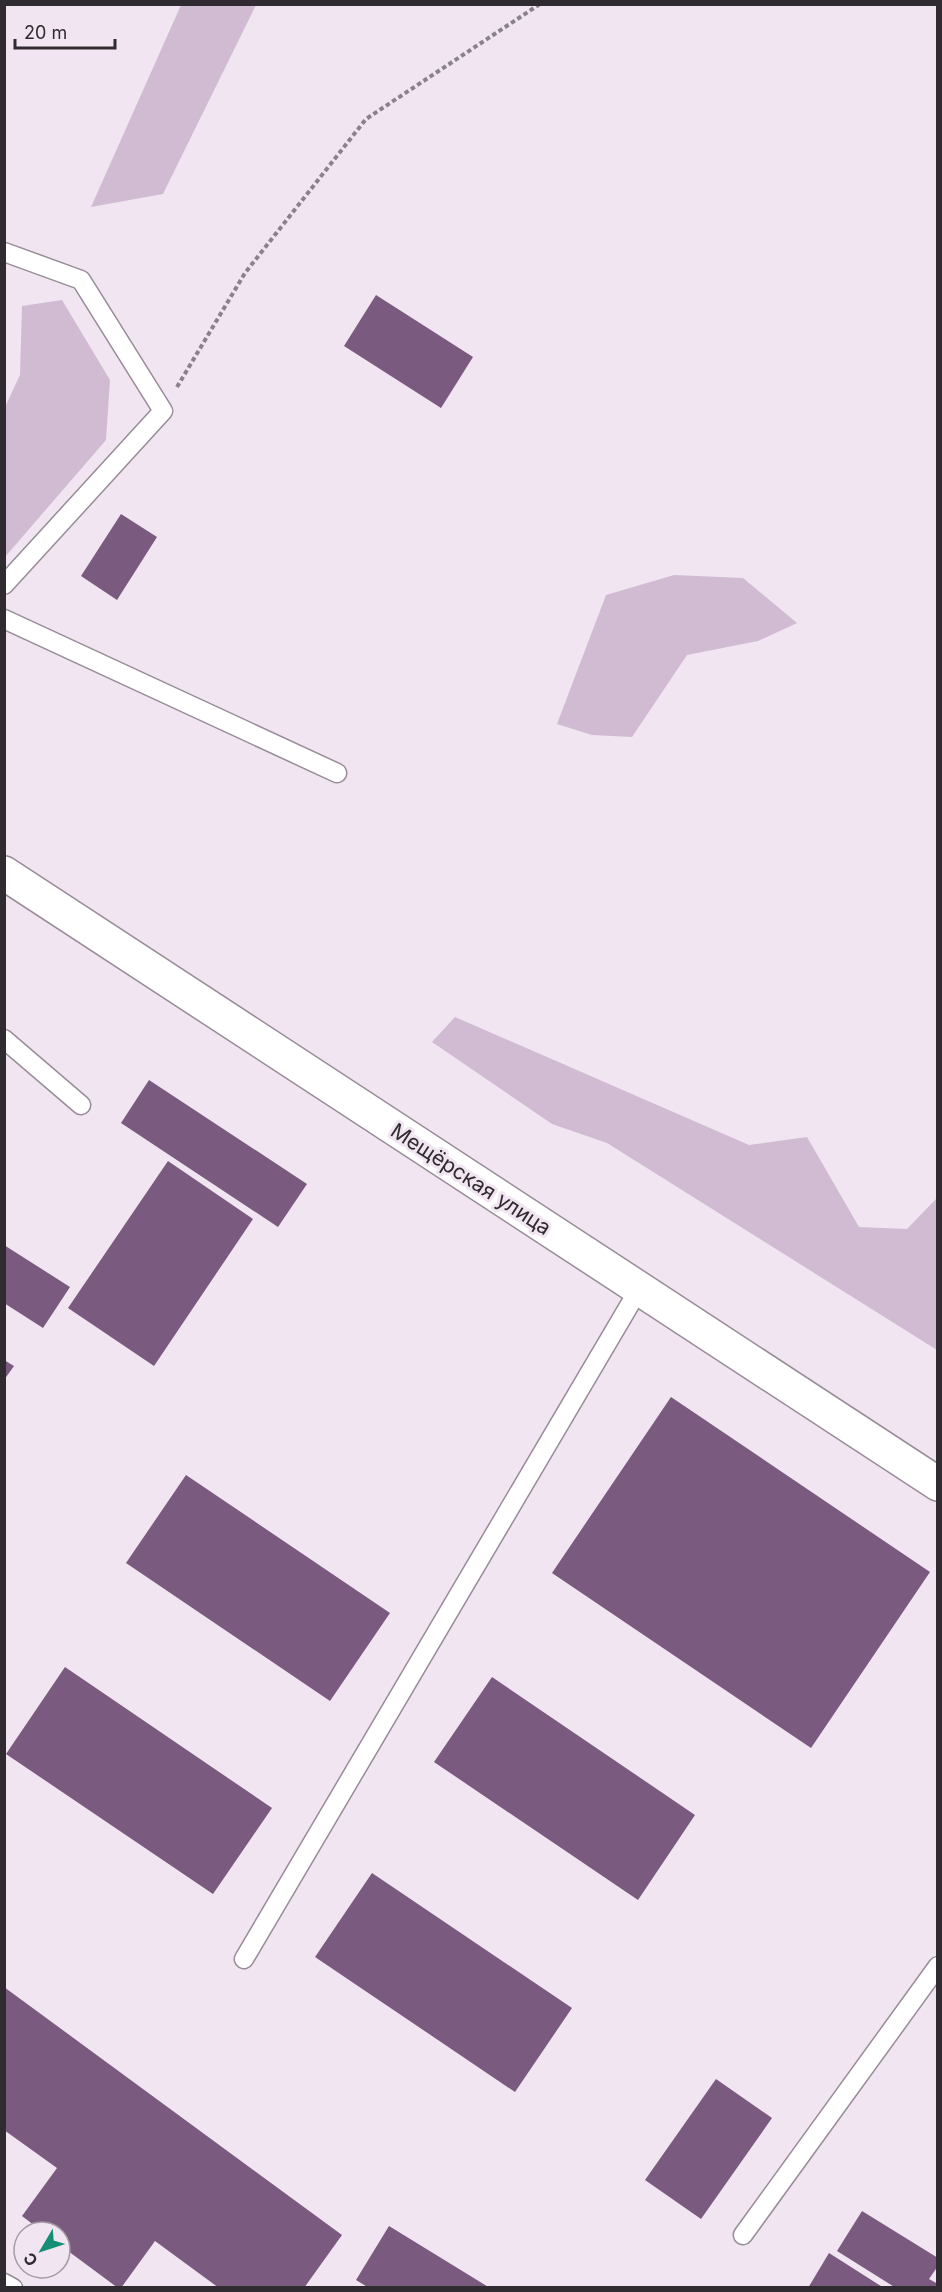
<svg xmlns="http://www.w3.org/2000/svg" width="942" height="2292" viewBox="0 0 942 2292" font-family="Inter,sans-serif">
<rect width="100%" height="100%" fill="#f0e5f1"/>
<path fill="#d1bbd3" d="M 181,5 L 256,5 L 163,194 L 91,207 Z
M 62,300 L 110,380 L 106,440 L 5,557 L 5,407 L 20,375 L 22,306 Z
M 674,575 L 743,578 L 797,623 L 758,641 L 687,655 L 632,737 L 592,735 L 557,724 L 606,595 Z
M 455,1017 L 749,1145 L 807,1137 L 859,1227 L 907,1229 L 937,1198 L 937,1350 L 607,1143 L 552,1124 L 432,1042 Z"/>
<path fill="#7a5a7e" d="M 376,295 L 473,357 L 441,408 L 344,346 Z
M 121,514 L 157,537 L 117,600 L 81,576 Z
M 149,1080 L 307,1184 L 278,1227 L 121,1123 Z
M 168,1161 L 253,1219 L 154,1366 L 68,1308 Z
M 4,1245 L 70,1287 L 43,1328 L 4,1303 Z
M 4,1360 L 14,1366 L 4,1380 Z
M 671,1397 L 930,1572 L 811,1748 L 552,1573 Z
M 186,1475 L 390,1613 L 330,1701 L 126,1563 Z
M 65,1667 L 272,1808 L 213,1894 L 6,1754 Z
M 492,1677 L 695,1815 L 638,1900 L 434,1762 Z
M 372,1873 L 572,2008 L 515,2092 L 315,1957 Z
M 4,1987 L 342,2235 L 304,2288 L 219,2288 L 155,2241 L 121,2288 L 118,2288 L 60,2245 L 60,2232 L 43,2232 L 22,2216 L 57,2168 L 4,2130 Z
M 716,2079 L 772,2118 L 701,2219 L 645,2180 Z
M 862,2211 L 938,2258 L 938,2266 L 929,2279 L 938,2284 L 938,2288 L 896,2288 L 837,2251 Z
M 389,2226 L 490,2288 L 369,2288 L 356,2280 Z
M 829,2253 L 884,2288 L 808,2288 Z"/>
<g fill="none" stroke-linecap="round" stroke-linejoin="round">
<g stroke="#978c98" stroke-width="21">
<path id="lane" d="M 4,252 L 81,280 L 163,411 L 4,585
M 4,619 L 337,773
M 4,1039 L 81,1105
M 244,1959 L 639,1289
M 743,2235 L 938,1966
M 4,2283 L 13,2288"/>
</g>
<g stroke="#978c98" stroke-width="36">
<path id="street" d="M 4,873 L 938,1484"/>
</g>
<path stroke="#8a828b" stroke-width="4" stroke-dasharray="4.5 3" stroke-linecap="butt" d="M 177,387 L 245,273 L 366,119 L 540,4"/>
<use href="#lane" stroke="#fff" stroke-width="18"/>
<use href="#street" stroke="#fff" stroke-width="33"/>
</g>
<g text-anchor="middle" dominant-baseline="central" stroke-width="6" stroke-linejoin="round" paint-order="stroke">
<g font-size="21" fill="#302b30" stroke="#f0e5f1">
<text transform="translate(471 1179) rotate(33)">Мещёрская улица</text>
</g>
</g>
<rect width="942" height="2292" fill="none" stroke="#302b30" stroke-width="12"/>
<g transform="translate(42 2250) rotate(231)"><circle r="28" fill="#f0e5f1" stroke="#a39ba4" stroke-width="1.5"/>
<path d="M0-4.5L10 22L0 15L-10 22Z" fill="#128f74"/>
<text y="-9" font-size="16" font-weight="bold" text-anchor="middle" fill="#302b30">С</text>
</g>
<path d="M15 39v9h100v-9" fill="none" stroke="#302b30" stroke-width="3"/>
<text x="24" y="39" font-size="18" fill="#302b30" stroke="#f0e5f1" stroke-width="4.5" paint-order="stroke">20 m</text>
</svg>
